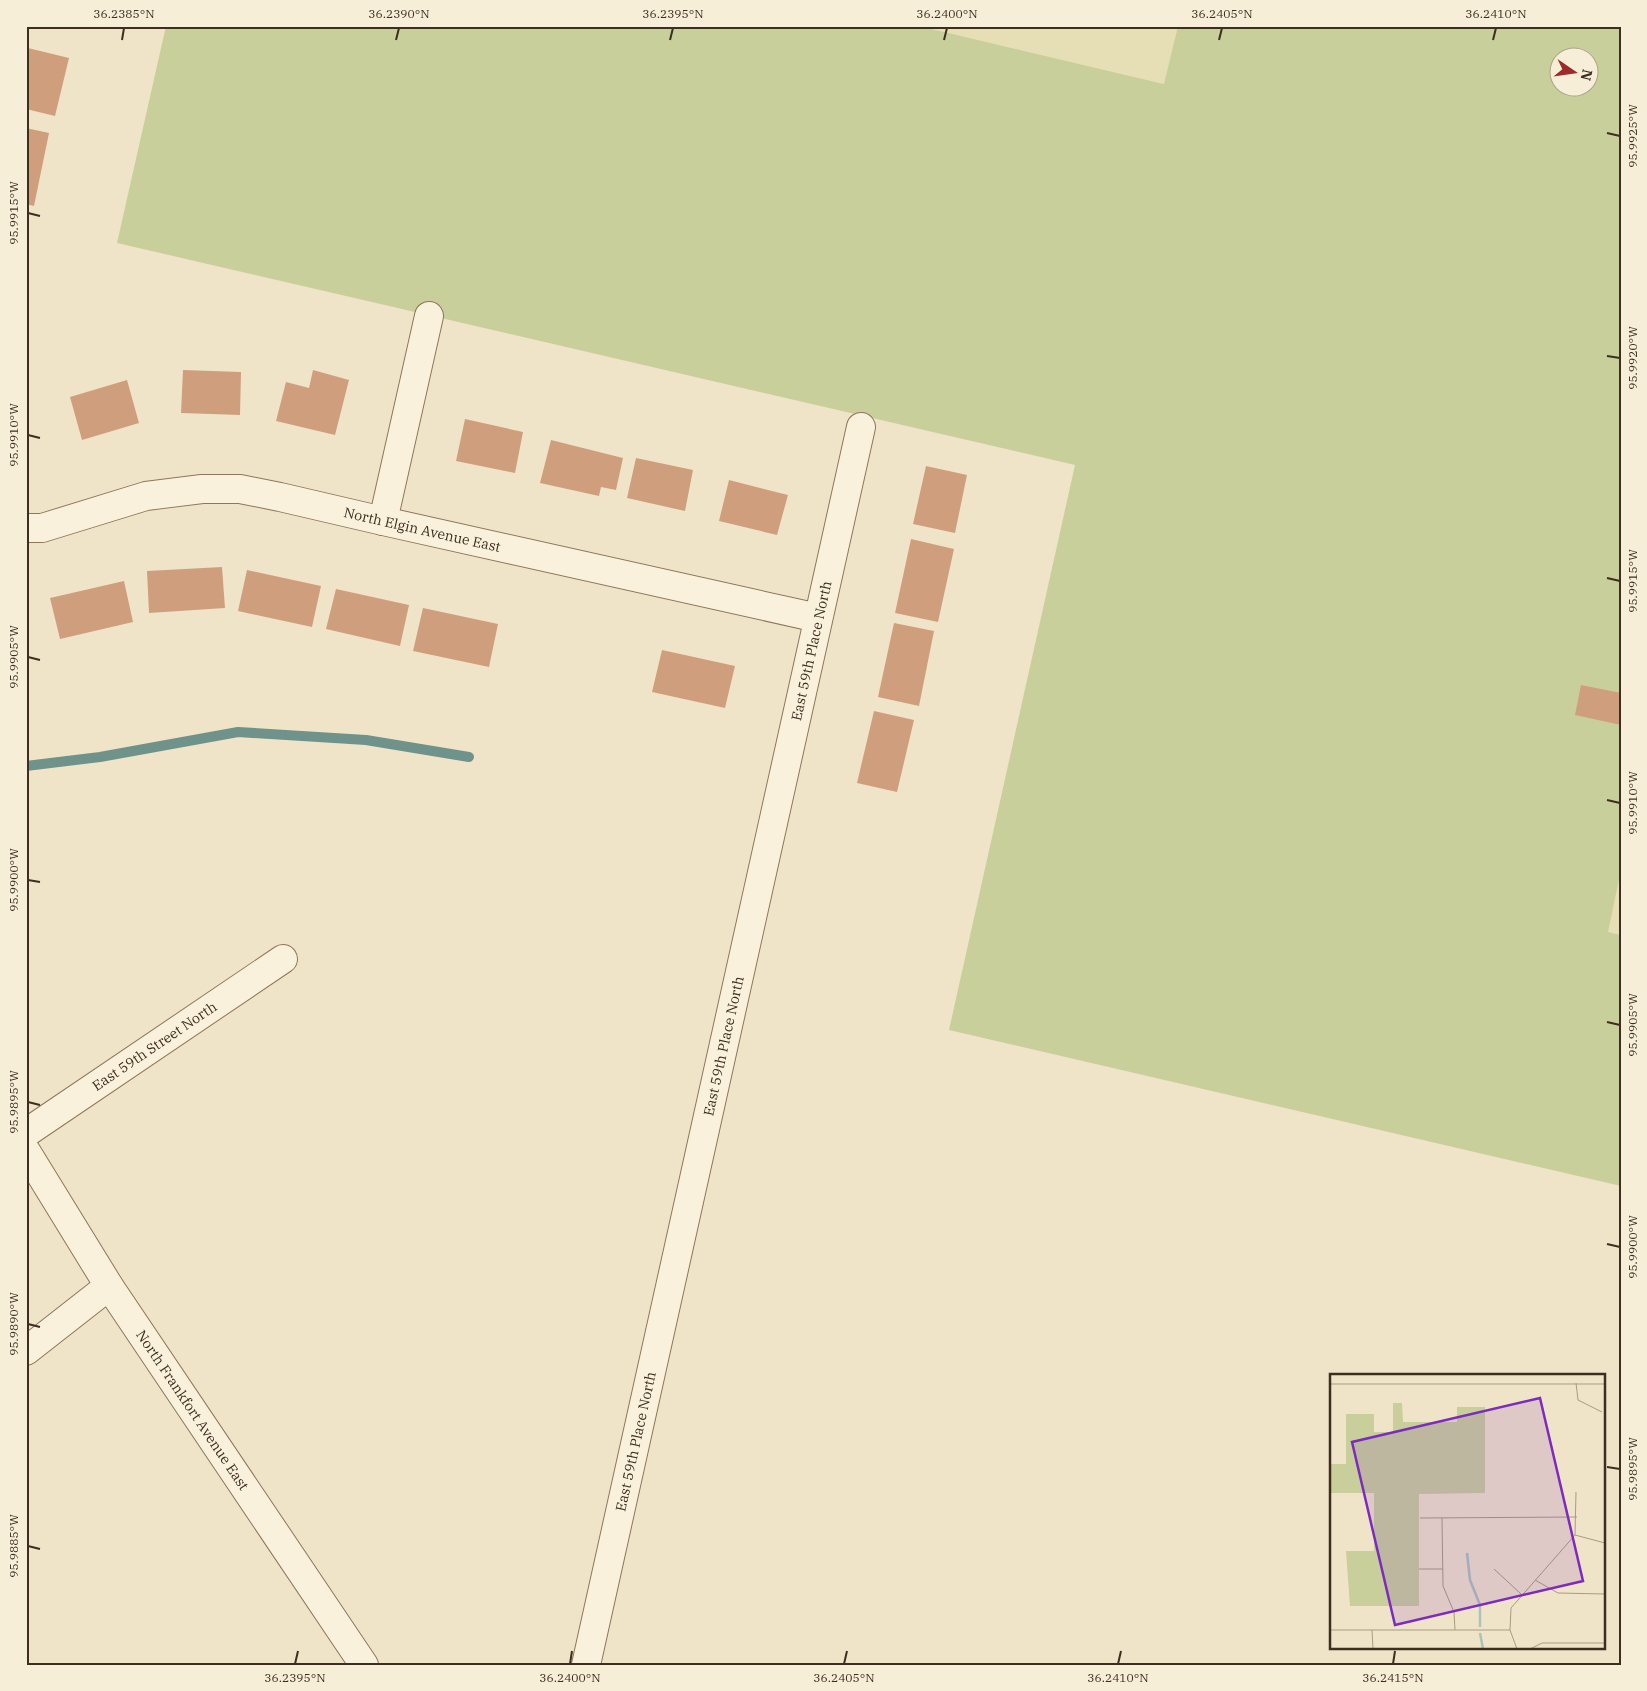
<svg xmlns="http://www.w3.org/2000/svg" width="1647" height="1691" viewBox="0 0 1647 1691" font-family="'IBM Plex Serif',serif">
<rect width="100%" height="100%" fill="#f0e4c8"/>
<path fill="#e6deb5" d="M 919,26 L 1178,26 L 1165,84 Z
M 1621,870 L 1621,935 L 1607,932 Z"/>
<path fill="#c9cf9b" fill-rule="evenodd" d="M 166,26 L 919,26 L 1164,84 L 1178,26 L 1621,26 L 1621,870 L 1608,932 L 1621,935 L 1621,1186 L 949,1030 L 1075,465 L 117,243 ZM 1560,58 L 1590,58 L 1590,88 L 1560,88 Z"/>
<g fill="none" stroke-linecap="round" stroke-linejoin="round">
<path stroke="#6f938a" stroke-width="10" d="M 26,766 L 100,757 L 238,732 L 366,740 L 469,757"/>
</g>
<path fill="#cf9f7d" d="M 28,48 L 69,58 L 55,116 L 26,109 L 26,55 Z
M 26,128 L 49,133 L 34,206 L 26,204 Z
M 183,370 L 241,372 L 240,415 L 181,413 Z
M 313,370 L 349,380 L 335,435 L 276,421 L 286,382 L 309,388 Z
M 127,380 L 139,423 L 82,440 L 70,397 Z
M 465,419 L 523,432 L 515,473 L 456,461 Z
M 551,440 L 623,458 L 616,490 L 601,487 L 599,496 L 540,483 Z
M 636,458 L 693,470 L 685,511 L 627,498 Z
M 926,466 L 967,475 L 955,533 L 913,524 Z
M 729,480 L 788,495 L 777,535 L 719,521 Z
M 911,539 L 954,549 L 938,622 L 895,613 Z
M 222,567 L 225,608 L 149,613 L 147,571 Z
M 247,570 L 321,586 L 312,627 L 238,611 Z
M 124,581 L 133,622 L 60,639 L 50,598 Z
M 336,589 L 409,605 L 400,646 L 326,629 Z
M 423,608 L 498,624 L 489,667 L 413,651 Z
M 894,623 L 934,631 L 919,706 L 878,697 Z
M 662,650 L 735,666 L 725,708 L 652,692 Z
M 1581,685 L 1621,693 L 1621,725 L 1575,715 Z
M 874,711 L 914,720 L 897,792 L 857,783 Z"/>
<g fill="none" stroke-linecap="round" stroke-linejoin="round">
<g stroke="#8d765c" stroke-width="30">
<g id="minor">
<path d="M 383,521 L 429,316"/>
<path id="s1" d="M 26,528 L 42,528 L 146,496 L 202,489 L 240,489 L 280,497 L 383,521 L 818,618"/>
<path id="s2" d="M 26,1133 L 283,959"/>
<path id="s3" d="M 26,1151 L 109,1286 L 364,1665"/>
<path d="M 26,1351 L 109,1286"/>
<path id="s4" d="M 586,1665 L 861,427"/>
</g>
</g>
<use href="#minor" stroke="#faf1dc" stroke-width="28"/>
</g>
<path fill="none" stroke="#3d2e20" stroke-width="2" d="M 122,40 L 124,28M 396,40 L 399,28M 670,40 L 673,28M 944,40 L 947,28M 1219,40 L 1222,28M 1493,40 L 1496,28M 1607,133 L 1620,136M 28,213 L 40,216M 1607,356 L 1620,358M 28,435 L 40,438M 1607,578 L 1620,581M 28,657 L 40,660M 1607,800 L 1620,803M 28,880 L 40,882M 1607,1022 L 1620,1025M 28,1102 L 40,1105M 1607,1244 L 1620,1247M 28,1324 L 40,1327M 1607,1467 L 1620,1469M 28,1546 L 40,1549M 295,1664 L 298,1651M 570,1664 L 572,1651M 844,1664 L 847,1651M 1118,1664 L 1121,1651M 1393,1664 L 1395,1651"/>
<g text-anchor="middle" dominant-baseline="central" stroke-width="4" stroke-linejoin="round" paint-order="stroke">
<g font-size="14" fill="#3d2e20" stroke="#f7eed8">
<text stroke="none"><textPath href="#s1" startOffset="406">North Elgin Avenue East</textPath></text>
<text stroke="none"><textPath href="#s4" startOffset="1039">East 59th Place North</textPath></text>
<text stroke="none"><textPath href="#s2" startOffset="155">East 59th Street North</textPath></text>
<text stroke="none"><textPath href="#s4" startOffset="634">East 59th Place North</textPath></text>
<text stroke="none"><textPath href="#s3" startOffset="308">North Frankfort Avenue East</textPath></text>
<text stroke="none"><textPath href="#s4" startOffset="229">East 59th Place North</textPath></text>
</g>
</g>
<g transform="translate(1330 1374)">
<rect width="275" height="275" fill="#f0e4c8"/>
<path d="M 63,29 L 72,29 L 73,48 L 127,48 L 127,33 L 155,33 L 155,119 L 89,120 L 89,232 L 20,232 L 16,177 L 44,177 L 44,119 L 0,119 L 0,90 L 16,90 L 16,40 L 44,40 L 44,58 L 63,58 Z" fill="#c9cf9b"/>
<path fill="none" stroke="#a9c4bc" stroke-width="2.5" d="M 137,179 L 140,206 L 150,231 L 150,253M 150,259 L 153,275"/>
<path fill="none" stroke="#a89b85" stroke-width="1" d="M 246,9 L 248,26 L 272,38M 0,10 L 275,10M 90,144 L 247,143M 112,144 L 113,212 L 124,238 L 125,256M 245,161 L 275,169M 89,195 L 113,195M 164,195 L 191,220M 205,206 L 228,219 L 275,220M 0,256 L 180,256M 42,256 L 43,275M 187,275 L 180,256 L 181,234 L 245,161 L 246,118M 200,275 L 212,269 L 275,269"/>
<path fill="#7b2cbf" fill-opacity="0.15" stroke="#7b2cbf" stroke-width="2.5" d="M 210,24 L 253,207 L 65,251 L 22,68 Z"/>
<rect width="275" height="275" fill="none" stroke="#3d2e20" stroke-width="2.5"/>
</g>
<rect width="1647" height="1691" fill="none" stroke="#f7eed8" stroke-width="55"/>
<g transform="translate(1574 72) rotate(103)"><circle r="24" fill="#f7eed8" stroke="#ada18e"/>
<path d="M0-4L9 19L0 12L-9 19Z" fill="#9e2a2b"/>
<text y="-8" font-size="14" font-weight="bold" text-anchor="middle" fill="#3d2e20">N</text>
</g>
<rect x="28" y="28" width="1592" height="1636" fill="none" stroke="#3d2e20" stroke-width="2"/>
<g font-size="12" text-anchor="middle" fill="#3d2e20">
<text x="124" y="18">36.2385°N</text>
<text x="399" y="18">36.2390°N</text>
<text x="673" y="18">36.2395°N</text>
<text x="947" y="18">36.2400°N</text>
<text x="1222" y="18">36.2405°N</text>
<text x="1496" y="18">36.2410°N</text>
<text transform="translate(1633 136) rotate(-90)" y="4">95.9925°W</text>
<text transform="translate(14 213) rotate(-90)" y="4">95.9915°W</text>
<text transform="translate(1633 358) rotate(-90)" y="4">95.9920°W</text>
<text transform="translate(14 435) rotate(-90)" y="4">95.9910°W</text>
<text transform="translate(1633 581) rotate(-90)" y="4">95.9915°W</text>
<text transform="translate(14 657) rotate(-90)" y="4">95.9905°W</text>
<text transform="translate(1633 803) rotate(-90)" y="4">95.9910°W</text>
<text transform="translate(14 880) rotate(-90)" y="4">95.9900°W</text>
<text transform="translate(1633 1025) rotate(-90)" y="4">95.9905°W</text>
<text transform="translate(14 1102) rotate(-90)" y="4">95.9895°W</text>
<text transform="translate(1633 1247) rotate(-90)" y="4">95.9900°W</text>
<text transform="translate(14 1324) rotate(-90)" y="4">95.9890°W</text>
<text transform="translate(1633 1469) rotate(-90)" y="4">95.9895°W</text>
<text transform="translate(14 1546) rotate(-90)" y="4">95.9885°W</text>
<text x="295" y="1682">36.2395°N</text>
<text x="570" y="1682">36.2400°N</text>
<text x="844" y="1682">36.2405°N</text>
<text x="1118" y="1682">36.2410°N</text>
<text x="1393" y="1682">36.2415°N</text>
</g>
</svg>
